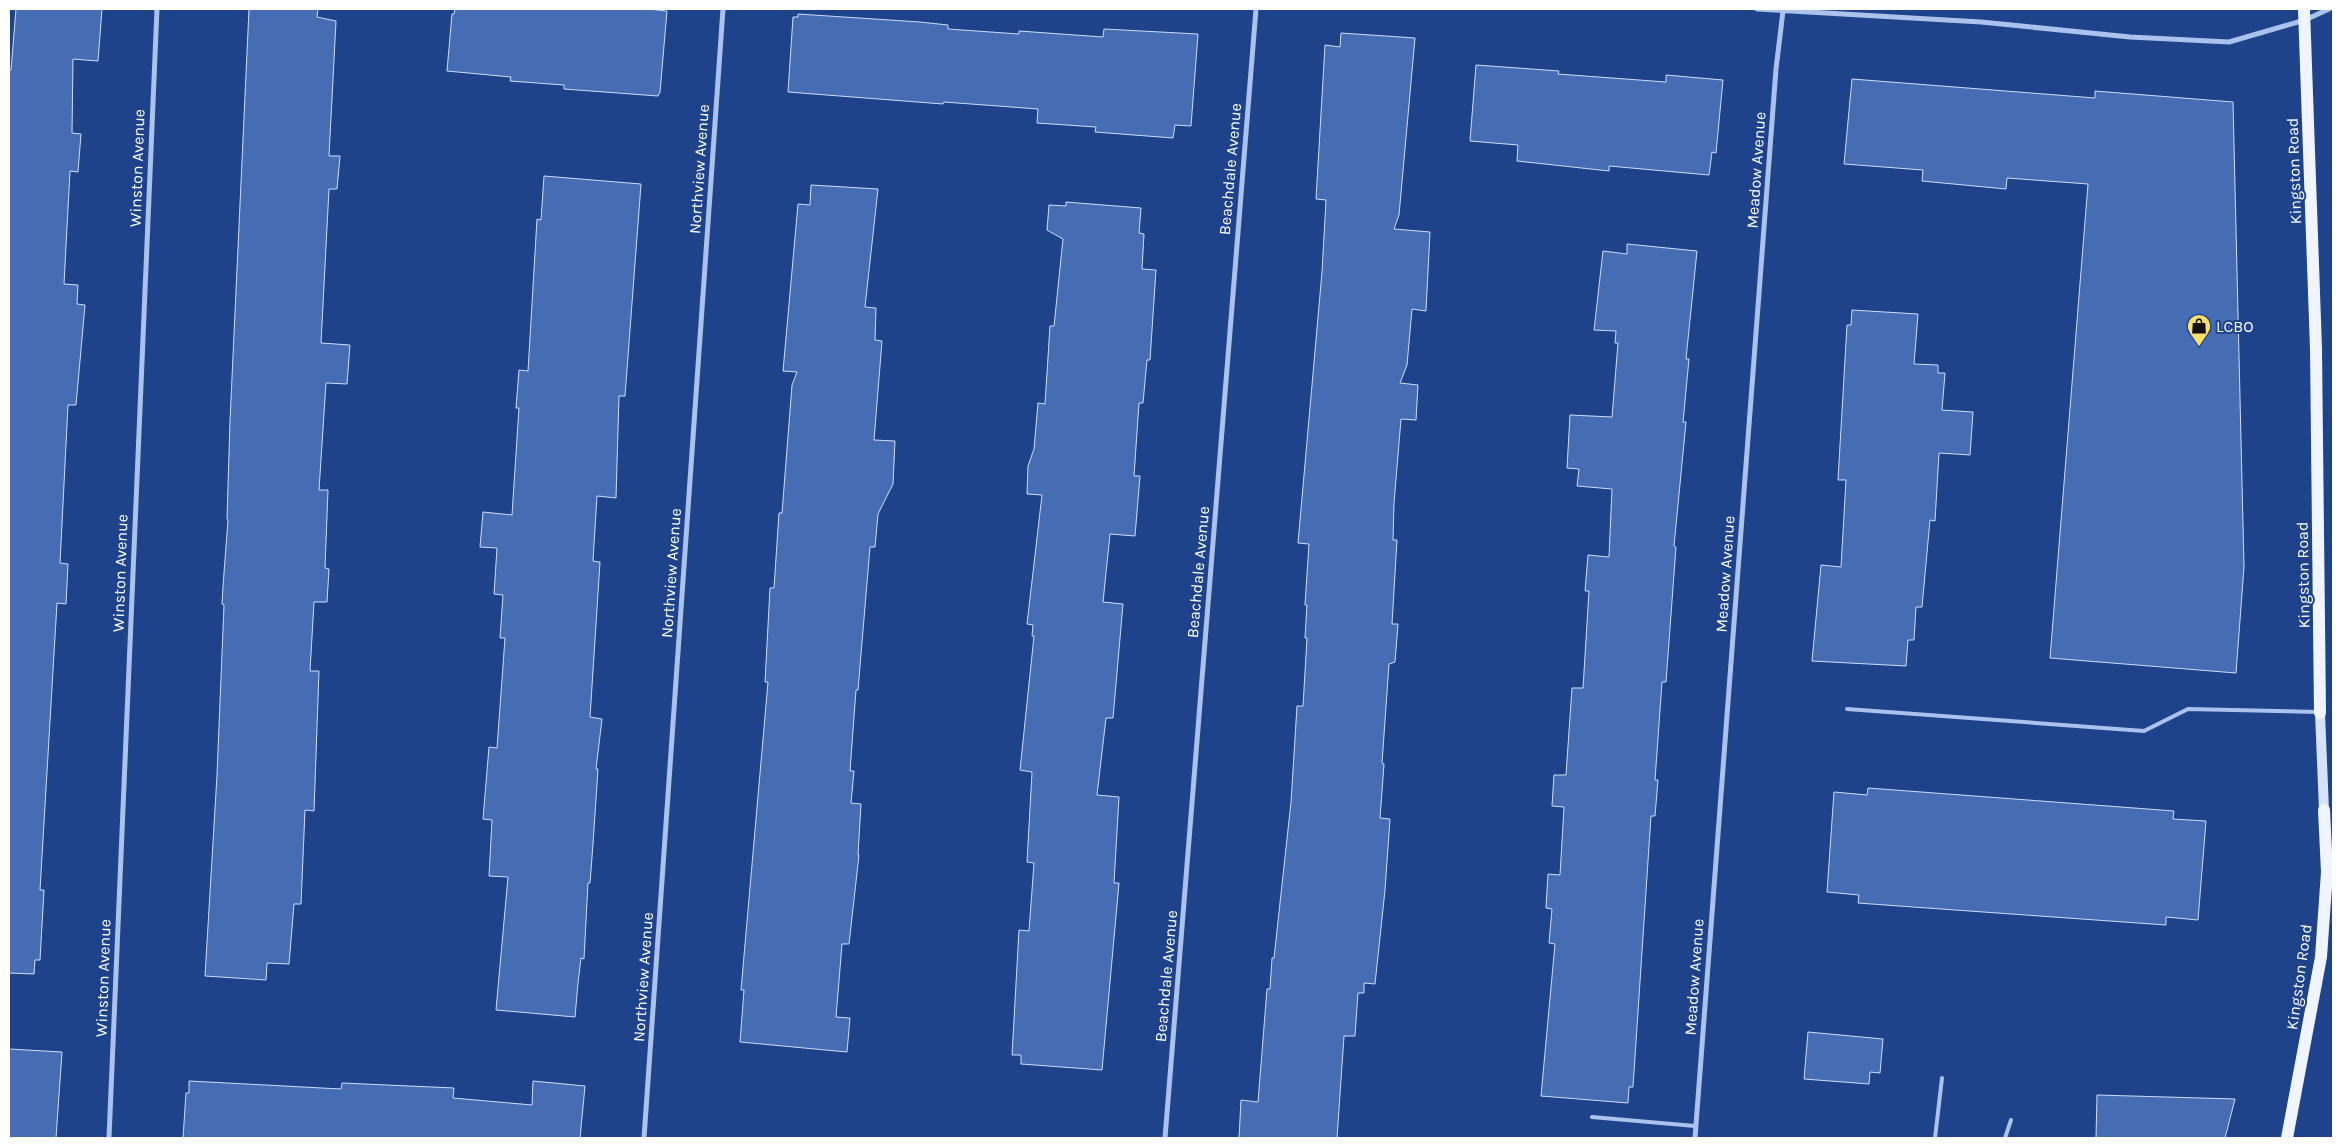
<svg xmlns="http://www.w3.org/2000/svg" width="2342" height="1147" viewBox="0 0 2342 1147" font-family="Karla,sans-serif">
<rect width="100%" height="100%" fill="#1e438b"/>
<path fill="#466db3" stroke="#cfdef9" d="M 16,9 L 102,9 L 98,61 L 73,59 L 72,133 L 81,134 L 78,172 L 70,171 L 64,284 L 78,285 L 77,304 L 85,305 L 76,405 L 68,405 L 60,563 L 68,564 L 66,604 L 57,603 L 40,890 L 44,890 L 40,960 L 35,960 L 34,974 L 9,973 L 9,70 L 11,70 Z
M 249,9 L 318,9 L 317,17 L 336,21 L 329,156 L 340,156 L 337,189 L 329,189 L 321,343 L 350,345 L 347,384 L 326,383 L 319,490 L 328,490 L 325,568 L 329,569 L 327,602 L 314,602 L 310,671 L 319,671 L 314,811 L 305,810 L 301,904 L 294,904 L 289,964 L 267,963 L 266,980 L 205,976 L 217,775 L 224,605 L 222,604 L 223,586 L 228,520 L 227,519 L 230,421 Z
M 455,9 L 648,9 L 667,11 L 660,92 L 658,96 L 564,89 L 564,85 L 510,81 L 511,77 L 447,71 L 452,14 L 454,14 Z
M 798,14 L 920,22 L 948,25 L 948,29 L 1019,34 L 1019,31 L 1103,37 L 1104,29 L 1198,34 L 1191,126 L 1175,125 L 1173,138 L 1095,132 L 1096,127 L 1037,123 L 1038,109 L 944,102 L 943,104 L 788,92 L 793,17 L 798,17 Z
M 1341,33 L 1415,38 L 1399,215 L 1394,229 L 1430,232 L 1426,311 L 1412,309 L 1407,365 L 1400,383 L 1418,385 L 1416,420 L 1401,419 L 1394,503 L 1393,540 L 1397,540 L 1392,624 L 1398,624 L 1395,662 L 1389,664 L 1382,763 L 1384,764 L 1380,818 L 1390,819 L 1385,890 L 1375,984 L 1364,983 L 1364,993 L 1358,993 L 1355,1036 L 1344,1036 L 1337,1138 L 1239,1138 L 1241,1100 L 1258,1102 L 1267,989 L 1270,989 L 1272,958 L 1274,958 L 1291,802 L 1297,706 L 1303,706 L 1307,638 L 1305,638 L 1307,605 L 1305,605 L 1309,544 L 1298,543 L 1322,272 L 1326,200 L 1316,199 L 1325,45 L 1340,47 Z
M 1476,65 L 1559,71 L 1558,74 L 1666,82 L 1666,75 L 1723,80 L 1716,153 L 1712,152 L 1709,175 L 1609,166 L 1609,171 L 1517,161 L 1518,145 L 1470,141 Z
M 1852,79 L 2095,98 L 2095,91 L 2233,102 L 2244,567 L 2236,673 L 2050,658 L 2088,184 L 2007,178 L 2006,189 L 1922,181 L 1923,170 L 1844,164 Z
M 544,176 L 641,184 L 625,396 L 619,396 L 616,498 L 597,496 L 593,561 L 600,562 L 590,717 L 602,719 L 596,769 L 598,769 L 593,844 L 590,883 L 588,883 L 584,959 L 581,958 L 578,983 L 575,1017 L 496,1010 L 508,877 L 489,876 L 492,820 L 483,819 L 489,747 L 497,748 L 505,638 L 500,638 L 503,595 L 494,594 L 497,548 L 480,547 L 483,512 L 512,515 L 519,408 L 516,408 L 519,370 L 528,371 L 537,219 L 541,220 Z
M 811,185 L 878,189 L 865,307 L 876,308 L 875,340 L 882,341 L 874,440 L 895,441 L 893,484 L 878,514 L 875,547 L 870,547 L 858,690 L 856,690 L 850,771 L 854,771 L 851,803 L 861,804 L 858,855 L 859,855 L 849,944 L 842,944 L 836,1017 L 850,1018 L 847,1052 L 740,1042 L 744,990 L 741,990 L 768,682 L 765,682 L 770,588 L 774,588 L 779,513 L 782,513 L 792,385 L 797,372 L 783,371 L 798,204 L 810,205 Z
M 1066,202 L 1141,208 L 1139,233 L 1144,234 L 1142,269 L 1156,270 L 1150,360 L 1147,360 L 1143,403 L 1139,403 L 1134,476 L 1140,476 L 1135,536 L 1110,534 L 1103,602 L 1123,604 L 1113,718 L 1106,718 L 1097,795 L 1119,797 L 1114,883 L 1119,883 L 1102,1070 L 1021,1064 L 1021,1055 L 1012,1055 L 1019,930 L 1029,931 L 1034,863 L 1027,862 L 1032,772 L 1020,770 L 1034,636 L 1032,636 L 1033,625 L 1027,624 L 1042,495 L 1027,494 L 1028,466 L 1034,449 L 1038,403 L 1045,404 L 1050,326 L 1054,326 L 1063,239 L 1047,230 L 1049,205 L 1066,206 Z
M 1627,244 L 1697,251 L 1686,359 L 1689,359 L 1683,422 L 1686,422 L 1674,546 L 1676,547 L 1666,682 L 1662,682 L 1655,780 L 1658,780 L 1655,816 L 1651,816 L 1633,1087 L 1629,1087 L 1628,1103 L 1541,1096 L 1555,944 L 1549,943 L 1552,909 L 1546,908 L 1548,874 L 1560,875 L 1564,807 L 1552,806 L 1554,775 L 1566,775 L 1572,688 L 1583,688 L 1589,591 L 1585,591 L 1588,555 L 1609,557 L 1612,489 L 1577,486 L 1579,469 L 1567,468 L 1570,415 L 1612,417 L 1618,343 L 1615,343 L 1616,331 L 1594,330 L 1603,251 L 1627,254 Z
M 1852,310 L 1918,314 L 1914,364 L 1938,365 L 1938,373 L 1945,373 L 1942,410 L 1973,412 L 1970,455 L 1939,453 L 1935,521 L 1930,520 L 1922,607 L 1916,607 L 1914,640 L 1908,640 L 1906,666 L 1812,661 L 1821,565 L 1841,567 L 1846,480 L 1838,480 L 1847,325 L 1851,325 Z
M 1868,788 L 2174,811 L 2173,819 L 2206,821 L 2198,920 L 2166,917 L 2166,925 L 1913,907 L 1858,903 L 1859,895 L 1827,892 L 1834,792 L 1867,795 Z
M 1808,1032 L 1883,1039 L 1880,1073 L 1870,1072 L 1869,1084 L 1804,1079 Z
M 9,1049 L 62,1052 L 56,1138 L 9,1138 Z
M 189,1081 L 341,1089 L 342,1083 L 454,1088 L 453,1098 L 532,1105 L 533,1081 L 585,1086 L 580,1138 L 183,1138 L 186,1093 L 189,1093 Z
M 2097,1095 L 2235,1099 L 2225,1138 L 2096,1138 Z"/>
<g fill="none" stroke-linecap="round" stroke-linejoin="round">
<path stroke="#aac2ec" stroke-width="4" d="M 1847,709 L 2144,731 L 2188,709 L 2318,712
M 1592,1117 L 1695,1126
M 1935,1138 L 1942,1078
M 2005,1138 L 2011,1120"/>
<path stroke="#aac2ec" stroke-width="5" d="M 1757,9 L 1981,22 L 2130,37 L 2229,42 L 2305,20 L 2329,9
M 109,1138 L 157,9
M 644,1138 L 723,9
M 1165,1138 L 1256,9
M 1695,1138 L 1776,69 L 1783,11"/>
<path stroke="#d6e2f9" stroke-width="10" d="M 2320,713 L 2324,810"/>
<path stroke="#f0f4ff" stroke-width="12" d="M 2304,9 L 2316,349 L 2320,713
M 2287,1138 L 2321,957 L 2327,872 L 2324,810"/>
</g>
<defs>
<g id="shop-pin" transform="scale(1.25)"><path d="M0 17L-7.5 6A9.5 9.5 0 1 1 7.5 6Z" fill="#fbdf69" stroke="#1e438b"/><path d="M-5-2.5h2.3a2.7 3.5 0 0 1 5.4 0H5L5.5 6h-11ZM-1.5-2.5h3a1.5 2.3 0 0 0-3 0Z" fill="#111"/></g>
</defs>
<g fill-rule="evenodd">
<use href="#shop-pin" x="2199" y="326"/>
</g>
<g text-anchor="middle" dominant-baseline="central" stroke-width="4" stroke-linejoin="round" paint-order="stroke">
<g font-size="16" fill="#fff" stroke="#1e438b">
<text transform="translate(137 168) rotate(-88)">Winston Avenue</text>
<text transform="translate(699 169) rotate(-86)">Northview Avenue</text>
<text transform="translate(1230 169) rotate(-85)">Beachdale Avenue</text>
<text transform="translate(1756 170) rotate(-86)">Meadow Avenue</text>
<text transform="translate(2294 171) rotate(-92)">Kingston Road</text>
<text transform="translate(1198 572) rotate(-85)">Beachdale Avenue</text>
<text transform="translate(120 573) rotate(-88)">Winston Avenue</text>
<text transform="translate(671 573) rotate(-86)">Northview Avenue</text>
<text transform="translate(1725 574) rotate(-86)">Meadow Avenue</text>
<text transform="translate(2303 575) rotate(-91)">Kingston Road</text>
<text transform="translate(1166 976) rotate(-85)">Beachdale Avenue</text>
<text transform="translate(643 977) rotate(-86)">Northview Avenue</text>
<text transform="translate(1694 977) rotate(-86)">Meadow Avenue</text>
<text transform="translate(2299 977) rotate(-82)">Kingston Road</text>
<text transform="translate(103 978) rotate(-88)">Winston Avenue</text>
</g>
<g font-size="16" fill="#fff" stroke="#1e438b" text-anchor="start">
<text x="2216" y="326">LCBO</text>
</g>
</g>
<rect width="2342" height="1147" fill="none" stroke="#ffffff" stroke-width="20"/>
</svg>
